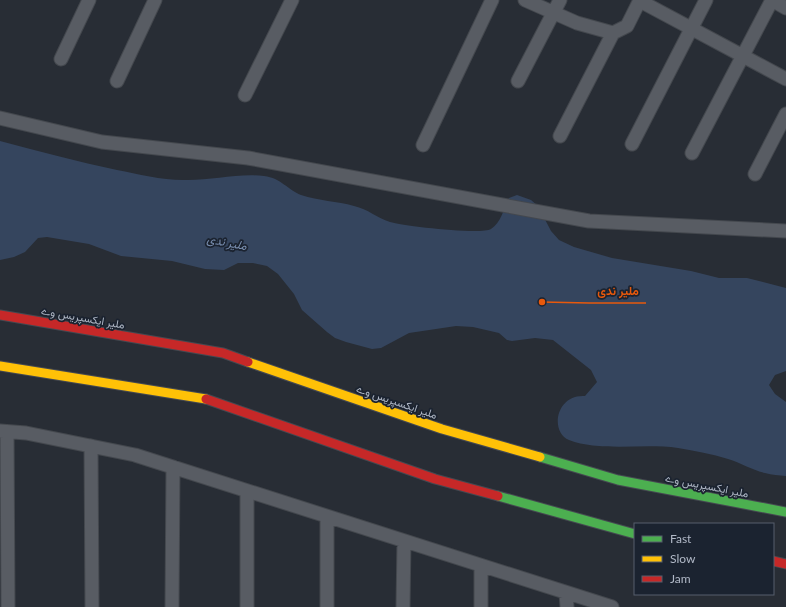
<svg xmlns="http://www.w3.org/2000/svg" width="786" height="607" viewBox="0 0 786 607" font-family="Lato,Vazirmatn,sans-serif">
<rect width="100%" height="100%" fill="#282d35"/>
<path fill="#35455e" d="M 0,141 C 39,151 78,162 117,170 C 138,174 161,180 183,180 C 210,181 237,173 264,176 C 281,178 288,190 301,195 C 319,201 337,201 354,206 C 368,209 377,218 390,222 C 403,226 481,235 491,229 C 501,223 504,208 509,198 L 517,195 L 531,200 L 538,206 L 551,231 L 559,240 L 574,247 L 612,258 L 691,271 L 719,278 L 747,278 L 786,288 L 786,371 L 775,375 L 769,385 L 775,394 L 786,402 L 786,476 C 779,475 772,475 765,473 C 752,470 741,463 728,459 C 712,454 695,451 678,448 C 644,443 600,452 569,440 C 550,433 555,394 585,396 L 597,382 L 591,370 L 553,340 L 535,338 L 512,341 L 507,340 L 499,333 L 473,327 L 456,326 L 409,333 L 381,348 L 372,349 L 346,342 L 335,338 L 327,332 L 302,310 L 294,294 L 278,274 L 267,266 L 253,263 L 238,263 L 224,270 L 205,269 L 172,261 L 121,256 L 89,244 L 47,237 L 38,238 L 25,252 L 14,257 L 0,260 Z"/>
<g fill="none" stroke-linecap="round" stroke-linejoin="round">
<g stroke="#44484e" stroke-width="15">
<path id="street" d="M 525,0 L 577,23 L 613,33 L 627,26 L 640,0
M 772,0 L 786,8
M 640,1 L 786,79
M 61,59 L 89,0
M 117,81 L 155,0
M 518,81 L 560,0
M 245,95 L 292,0
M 0,118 L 102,142 L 248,158 L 589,221 L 786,231
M 560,136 L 613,33
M 632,144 L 706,0
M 423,145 L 492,0
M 692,153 L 772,0
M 755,174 L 786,114
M 0,431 L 26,433 L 135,455 L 612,607
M 7,432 L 8,607
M 91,446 L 92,607
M 247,491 L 247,607
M 481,566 L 481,607
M 566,593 L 567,607
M 172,607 L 173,467
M 327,607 L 327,517
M 403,607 L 404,541"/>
</g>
<g stroke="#454951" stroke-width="11">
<path id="fast" d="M 540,457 L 618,480 L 786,512
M 498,496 L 635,534"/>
</g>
<g stroke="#454951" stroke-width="11">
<path id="slow" d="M 248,362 L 442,429 L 540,457
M 0,366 L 206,399"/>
</g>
<g stroke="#454951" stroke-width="11">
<path id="jam" d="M 0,315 L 223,353 L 248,362
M 206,399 L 435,479 L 498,496
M 773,561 L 786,564"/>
</g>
<use href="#street" stroke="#585c63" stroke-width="13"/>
<use href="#fast" stroke="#4caf50" stroke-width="9"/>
<use href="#slow" stroke="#ffc107" stroke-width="9"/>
<use href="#jam" stroke="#c62828" stroke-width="9"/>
</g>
<g text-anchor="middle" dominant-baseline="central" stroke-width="3.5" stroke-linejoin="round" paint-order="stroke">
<g font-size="11" fill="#b1b9c7" stroke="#1b2330">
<text transform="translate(83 317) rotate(10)">ملیر ایکسپریس وے</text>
<text transform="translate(397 401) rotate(19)">ملیر ایکسپریس وے</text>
<text transform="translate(707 485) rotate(11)">ملیر ایکسپریس وے</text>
</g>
<g font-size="12" font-style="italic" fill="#798eaf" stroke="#1b2330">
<text transform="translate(227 242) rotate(11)">ملیر ندی</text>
</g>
</g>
<path fill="none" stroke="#e8590c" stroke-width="1.5" d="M542 302L589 303H646"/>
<circle fill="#e8590c" stroke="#1b2330" stroke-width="1.5" cx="542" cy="302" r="4"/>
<g font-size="12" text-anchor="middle" font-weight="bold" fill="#e8590c" stroke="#1b2330" stroke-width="3.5" stroke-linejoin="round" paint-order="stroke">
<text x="618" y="295">ملیر ندی</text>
</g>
<rect x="634" y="523" width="140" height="72" fill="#1b2330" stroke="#575f6c"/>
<rect x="642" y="536" width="20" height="6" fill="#4caf50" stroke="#575f6c"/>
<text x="670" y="543" font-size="12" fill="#b1b9c7">Fast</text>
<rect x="642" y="556" width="20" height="6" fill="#ffc107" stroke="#575f6c"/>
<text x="670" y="563" font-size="12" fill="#b1b9c7">Slow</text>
<rect x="642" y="576" width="20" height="6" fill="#c62828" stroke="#575f6c"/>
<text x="670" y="583" font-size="12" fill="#b1b9c7">Jam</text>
</svg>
